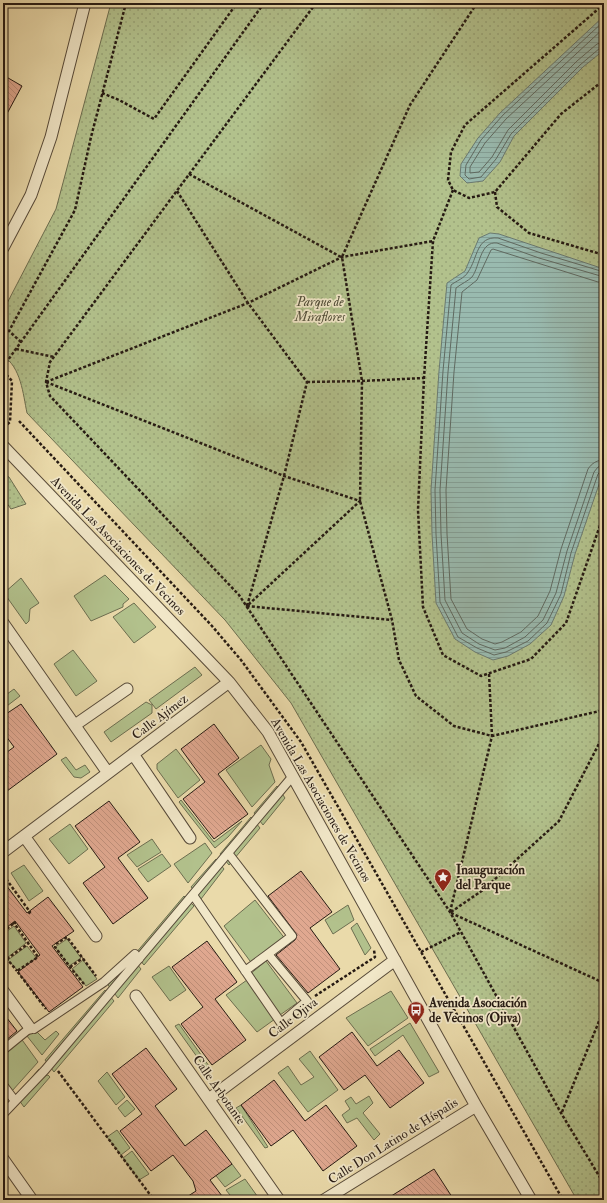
<svg xmlns="http://www.w3.org/2000/svg" width="607" height="1203" viewBox="0 0 607 1203" font-family="'IM FELL Double Pica',serif">
<defs>
<pattern id="grass-dots" width="8" height="8" patternUnits="userSpaceOnUse"><rect width="8" height="8" fill="#b2c18c"/><path d="M2 2h.1M6 6h.1" fill="none" stroke="#99a578" stroke-width="1.8" stroke-linecap="round"/></pattern>
<pattern id="water-rules" width="6" height="5" patternUnits="userSpaceOnUse"><rect width="6" height="5" fill="#99baaf"/><path d="M0 2.5h6" fill="none" stroke="#849f96"/></pattern>
<pattern id="building-back-hatch" width="6" height="6" patternUnits="userSpaceOnUse"><rect width="6" height="6" fill="#e0a890"/><path d="M-1 5l2 2M0 0l6 6M5-1l2 2" fill="none" stroke="#c0907b"/></pattern>
</defs>
<rect width="100%" height="100%" fill="#eadaaa"/>
<filter id="stains"><feTurbulence type="fractalNoise" baseFrequency=".005" numOctaves="4"/><feColorMatrix values="0 0 0 0 .2 0 0 0 0 .09 0 0 0 0 .02 0 0 0 .5 -.17"/></filter>
<radialGradient id="worn" r=".72"><stop offset=".6" stop-color="#630" stop-opacity="0"/><stop offset="1" stop-color="#630" stop-opacity=".3"/></radialGradient>
<path fill="url(#grass-dots)" stroke="#6c6e50" d="M 111,3 L 604,3 L 604,1200 L 577,1200 L 291,703 L 225,620 L 27,413 C 23,394 21,367 3,356 L 3,311 L 56,209 Z
M 3,475 L 9,477 L 26,504 L 11,509 L 3,498 Z"/>
<path fill="#b2c18c" stroke="#6c6e50" d="M 105,575 L 129,599 L 123,604 L 123,607 L 91,621 L 74,596 Z
M 21,578 L 39,603 L 30,609 L 29,621 L 26,624 L 4,593 Z
M 134,603 L 156,627 L 134,643 L 113,617 Z
M 73,650 L 97,681 L 76,696 L 54,664 Z
M 195,667 L 202,675 L 156,709 L 149,700 Z
M 14,689 L 20,696 L 3,709 L 3,697 Z
M 146,702 L 152,705 L 152,713 L 111,742 L 104,732 Z
M 261,745 L 271,759 L 269,765 L 275,782 L 252,807 L 226,770 Z
M 176,749 L 200,780 L 178,798 L 157,769 L 157,764 Z
M 66,757 L 76,770 L 85,765 L 90,772 L 81,778 L 74,777 L 61,760 Z
M 277,786 L 285,798 L 263,825 L 254,813 Z
M 181,800 L 214,842 L 242,821 L 228,837 L 215,848 L 179,802 Z
M 251,817 L 260,828 L 229,865 L 220,854 Z
M 70,824 L 88,849 L 69,864 L 49,839 Z
M 152,839 L 161,852 L 137,867 L 127,855 Z
M 205,843 L 212,853 L 188,883 L 174,864 Z
M 162,854 L 171,866 L 148,882 L 138,869 Z
M 216,859 L 224,869 L 201,899 L 191,887 Z
M 24,865 L 43,891 L 29,901 L 11,873 Z
M 184,896 L 194,906 L 144,965 L 135,954 Z
M 255,900 L 286,940 L 253,965 L 224,926 Z
M 348,905 L 354,920 L 333,934 L 325,920 Z
M 357,923 L 371,948 L 365,955 L 351,928 Z
M 14,926 L 26,943 L 7,958 L 3,952 L 3,934 Z
M 67,939 L 81,958 L 69,966 L 55,947 Z
M 27,946 L 38,960 L 19,972 L 8,960 Z
M 132,958 L 141,969 L 118,998 L 108,985 Z
M 83,960 L 97,979 L 86,986 L 72,969 Z
M 266,961 L 297,1003 L 280,1015 L 249,975 Z
M 169,966 L 186,990 L 170,1001 L 152,977 Z
M 247,980 L 275,1019 L 257,1032 L 226,995 Z
M 105,990 L 114,1001 L 54,1072 L 45,1060 Z
M 391,991 L 408,1018 L 368,1046 L 346,1018 Z
M 410,1023 L 439,1072 L 429,1077 L 403,1035 L 375,1056 L 370,1049 Z
M 179,1024 L 209,1066 L 205,1068 L 175,1026 Z
M 34,1029 L 45,1040 L 56,1031 L 59,1034 L 42,1055 L 27,1036 Z
M 20,1037 L 38,1062 L 12,1091 L 3,1079 L 3,1050 Z
M 310,1051 L 338,1090 L 308,1112 L 278,1073 L 288,1066 L 301,1085 L 314,1077 L 299,1059 Z
M 39,1069 L 45,1076 L 48,1075 L 50,1077 L 24,1107 L 16,1096 Z
M 107,1072 L 125,1097 L 116,1105 L 98,1081 Z
M 369,1096 L 373,1103 L 363,1113 L 380,1134 L 374,1140 L 357,1118 L 347,1123 L 342,1115 L 350,1109 L 345,1101 L 351,1097 L 356,1104 Z
M 127,1100 L 135,1109 L 125,1117 L 118,1108 Z
M 241,1105 L 268,1147 L 265,1148 L 236,1108 Z
M 117,1130 L 130,1148 L 121,1155 L 107,1137 Z
M 132,1151 L 149,1174 L 139,1180 L 123,1158 Z
M 232,1164 L 241,1176 L 225,1187 L 213,1172 Z
M 245,1179 L 260,1200 L 234,1200 L 226,1190 Z"/>
<path fill="url(#water-rules)" stroke="#6b7a71" d="M 604,16 L 604,50 L 583,67 L 514,136 L 500,162 L 483,181 L 467,183 L 460,176 L 461,164 L 478,138 L 500,113 Z
M 490,233 L 499,234 L 604,269 L 604,470 L 575,554 L 564,596 L 551,625 L 530,644 L 508,656 L 493,660 L 475,652 L 455,639 L 436,603 L 432,534 L 431,490 L 439,371 L 447,283 L 465,271 L 479,238 Z"/>
<g fill="none" stroke-linecap="round" stroke-linejoin="round">
<path stroke="#606a61" stroke-width="1" d="M 604,21 L 503,115 L 481,140 L 466,165 L 465,175 L 469,179 L 481,177 L 496,159 L 511,134 L 580,65 L 600,48 L 604,47
M 604,28 L 506,119 L 485,143 L 470,167 L 470,173 L 479,172 L 492,157 L 508,130 L 577,61 L 597,44 L 604,42
M 604,272 L 541,253 L 498,238 C 476,236 478,258 468,272 C 465,278 456,281 451,285 L 443,371 L 435,490 L 436,534 L 440,602 L 458,637 L 477,648 L 494,655 L 506,652 L 528,641 L 547,623 L 561,594 L 571,553 L 598,474 L 601,471 L 604,471
M 604,277 L 539,258 L 497,243 C 480,241 480,266 472,277 C 468,281 461,284 456,288 L 448,372 L 440,490 L 441,534 L 445,600 L 462,633 L 479,644 L 495,650 L 505,648 L 525,637 L 543,620 L 556,593 L 567,551 L 594,472 L 598,467 L 604,466
M 604,283 L 598,282 L 493,249 L 491,250 L 477,280 L 462,292 L 454,372 L 446,490 L 447,534 L 451,599 L 467,629 L 482,639 L 495,644 L 502,642 L 521,632 L 538,616 L 550,591 L 561,549 L 588,469 C 592,463 597,460 604,460"/>
</g>
<path fill="url(#building-back-hatch)" stroke="#261a13" d="M 3,75 L 22,86 L 3,121 Z
M 21,704 L 57,754 L 3,794 L 3,755 L 14,747 L 3,732 L 3,716 Z
M 214,724 L 239,758 L 218,774 L 248,814 L 214,839 L 183,799 L 205,782 L 181,749 Z
M 109,801 L 140,842 L 118,858 L 148,898 L 113,924 L 83,883 L 105,867 L 75,826 Z
M 301,871 L 332,912 L 310,928 L 340,969 L 308,993 L 276,955 L 295,940 L 297,935 L 268,896 Z
M 3,881 L 27,913 L 48,897 L 74,931 L 52,946 L 83,987 L 49,1012 L 18,972 L 40,955 L 15,921 L 3,930 Z
M 207,941 L 237,982 L 215,999 L 246,1040 L 212,1065 L 181,1024 L 203,1007 L 172,967 Z
M 3,1013 L 17,1031 L 5,1041 L 3,1038 Z
M 352,1032 L 377,1066 L 399,1050 L 424,1083 L 390,1108 L 365,1075 L 344,1090 L 319,1057 Z
M 146,1048 L 177,1089 L 155,1106 L 185,1146 L 206,1130 L 232,1164 L 210,1180 L 225,1200 L 182,1200 L 196,1191 L 193,1181 L 173,1155 L 151,1171 L 120,1131 L 142,1114 L 112,1074 Z
M 274,1080 L 305,1121 L 326,1105 L 357,1146 L 323,1171 L 293,1130 L 271,1146 L 241,1105 Z
M 434,1169 L 454,1200 L 385,1200 Z"/>
<g fill="none" stroke-linecap="round" stroke-linejoin="round">
<g stroke="#574a39" stroke-width="10">
<path id="pedestrian" d="M 228,853 L 292,936 L 268,954
M 193,895 L 281,1023 L 307,1001 L 268,954 L 245,971
M 34,1029 L 104,982 L 135,954 L 139,959
M 3,1050 L 30,1028
M 3,1085 L 15,1101
M 3,1114 L 45,1070 L 292,777"/>
</g>
<g stroke="#574a39" stroke-width="13">
<path id="minor" d="M 3,248 L 31,195 L 51,137 L 85,3
M 3,446 L 229,682 L 268,732 L 476,1106 L 531,1200
M 3,623 L 108,773
M 75,725 L 127,689
M 133,754 L 190,838
M 24,836 L 96,936
M 3,852 L 229,682
M 3,991 L 30,1028
M 136,996 L 279,1200
M 209,1099 L 395,960
M 3,1159 L 32,1200
M 324,1200 L 476,1106"/>
</g>
<path stroke="#261a13" stroke-width="2.5" stroke-dasharray="3 2" stroke-linecap="butt" d="M 316,3 L 50,362 L 46,382 L 50,396 L 239,595 L 450,912 L 561,1113 L 604,1184
M 477,3 L 410,105 L 342,257 L 362,381 L 360,501 L 392,620 L 399,660 L 416,696 L 454,726 L 492,736 L 604,710
M 604,4 L 465,125 L 451,152 L 448,180 L 453,190 L 469,198 L 495,192 L 561,114 L 604,80
M 102,93 L 119,100 L 154,119 L 237,3
M 189,174 L 341,257
M 453,190 L 433,241 L 424,378 L 418,510 L 423,607 L 443,655 L 481,676 L 531,659 L 566,623 L 604,514
M 177,191 L 248,303 L 307,382 L 284,476 L 247,606
M 495,192 L 497,207 L 529,233 L 604,255
M 21,342 L 9,331 L 75,210 L 91,137 L 126,3
M 16,349 L 54,357
M 3,367 L 264,3
M 3,371 L 12,381 L 10,422 L 3,428
M 46,382 L 284,476 L 360,501 L 247,606 L 392,620
M 46,382 L 248,303 L 342,257 L 433,241
M 307,382 L 362,381 L 424,378
M 19,421 L 212,626 L 241,660 L 301,742 L 563,1200
M 3,877 L 4,876 L 30,912 L 28,914
M 450,912 L 492,736 L 489,673
M 451,912 L 483,890 L 559,821 L 604,734
M 451,913 L 604,983
M 16,923 L 14,923 L 38,957 L 17,971 L 46,1009
M 3,932 L 14,923
M 421,952 L 461,932
M 3,954 L 17,971
M 7,959 L 29,943
M 70,967 L 83,958
M 84,984 L 70,967 L 55,947 L 56,944 L 67,937 L 96,976
M 315,996 L 375,957 L 374,950
M 58,1071 L 154,1200
M 562,1112 L 604,1009"/>
<use href="#pedestrian" stroke="#f1e7c8" stroke-width="8"/>
<use href="#minor" stroke="#f1e7c8" stroke-width="11"/>
</g>
<defs>
<g id="sight-pin" transform="scale(0.9)"><path d="M0 17L-7.5 6A9.5 9.5 0 1 1 7.5 6Z" fill="#8f2418" stroke="#f1e7c8"/><path d="M0-6L1.8-2.2L6-1.7L2.9 1.2L3.7 5.4L0 3.3L-3.7 5.4L-2.9 1.2L-6-1.7L-1.8-2.2Z" fill="#fff"/></g>
<g id="bus-pin" transform="scale(0.9)"><path d="M0 17L-7.5 6A9.5 9.5 0 1 1 7.5 6Z" fill="#8f2418" stroke="#f1e7c8"/><path d="M-5-6H5V4H4V6H2V4H-2V6H-4V4H-5ZM-3.5-4V0h7V-4ZM-3.5 1.2v1.5H-2V1.2ZM2 1.2v1.5H3.5V1.2Z" fill="#fff"/></g>
</defs>
<g fill-rule="evenodd">
<use href="#sight-pin" x="443" y="877"/>
<use href="#bus-pin" x="416" y="1010"/>
</g>
<g text-anchor="middle" dominant-baseline="central" stroke-width="3.5" stroke-linejoin="round" paint-order="stroke">
<g font-size="13" font-style="italic" fill="#504c37" stroke="#f1e7c8">
<text x="320" y="302">Parque de<tspan x="320" dy="15">Miraflores</tspan></text>
</g>
<g font-size="13" fill="#261a13" stroke="#f1e7c8">
<text transform="translate(118 546) rotate(46)">Avenida Las Asociaciones de Vecinos</text>
<text transform="translate(160 717) rotate(-37)">Calle Ajímez</text>
<text transform="translate(321 800) rotate(60)">Avenida Las Asociaciones de Vecinos</text>
<text transform="translate(293 1018) rotate(-37)">Calle Ojiva</text>
<text transform="translate(219 1090) rotate(55)">Calle Arbotante</text>
<text transform="translate(393 1141) rotate(-32)">Calle Don Latino de Híspalis</text>
</g>
<g font-size="13" font-weight="bold" fill="#261a13" stroke="#f1e7c8" text-anchor="start">
<text x="456" y="870">Inauguración<tspan x="456" dy="15">del Parque</tspan></text>
<text x="429" y="1003">Avenida Asociación<tspan x="429" dy="15">de Vecinos (Ojiva)</tspan></text>
</g>
</g>
<rect width="607" height="1203" fill="none" stroke="#eadaaa" stroke-width="16"/>
<rect x="4" y="4" width="599" height="1195" fill="none" stroke="#261a13" stroke-width="2"/>
<rect x="8" y="8" width="591" height="1187" fill="none" stroke="#261a13"/>
<rect width="100%" height="100%" filter="url(#stains)"/>
<rect width="100%" height="100%" fill="url(#worn)"/>
</svg>
